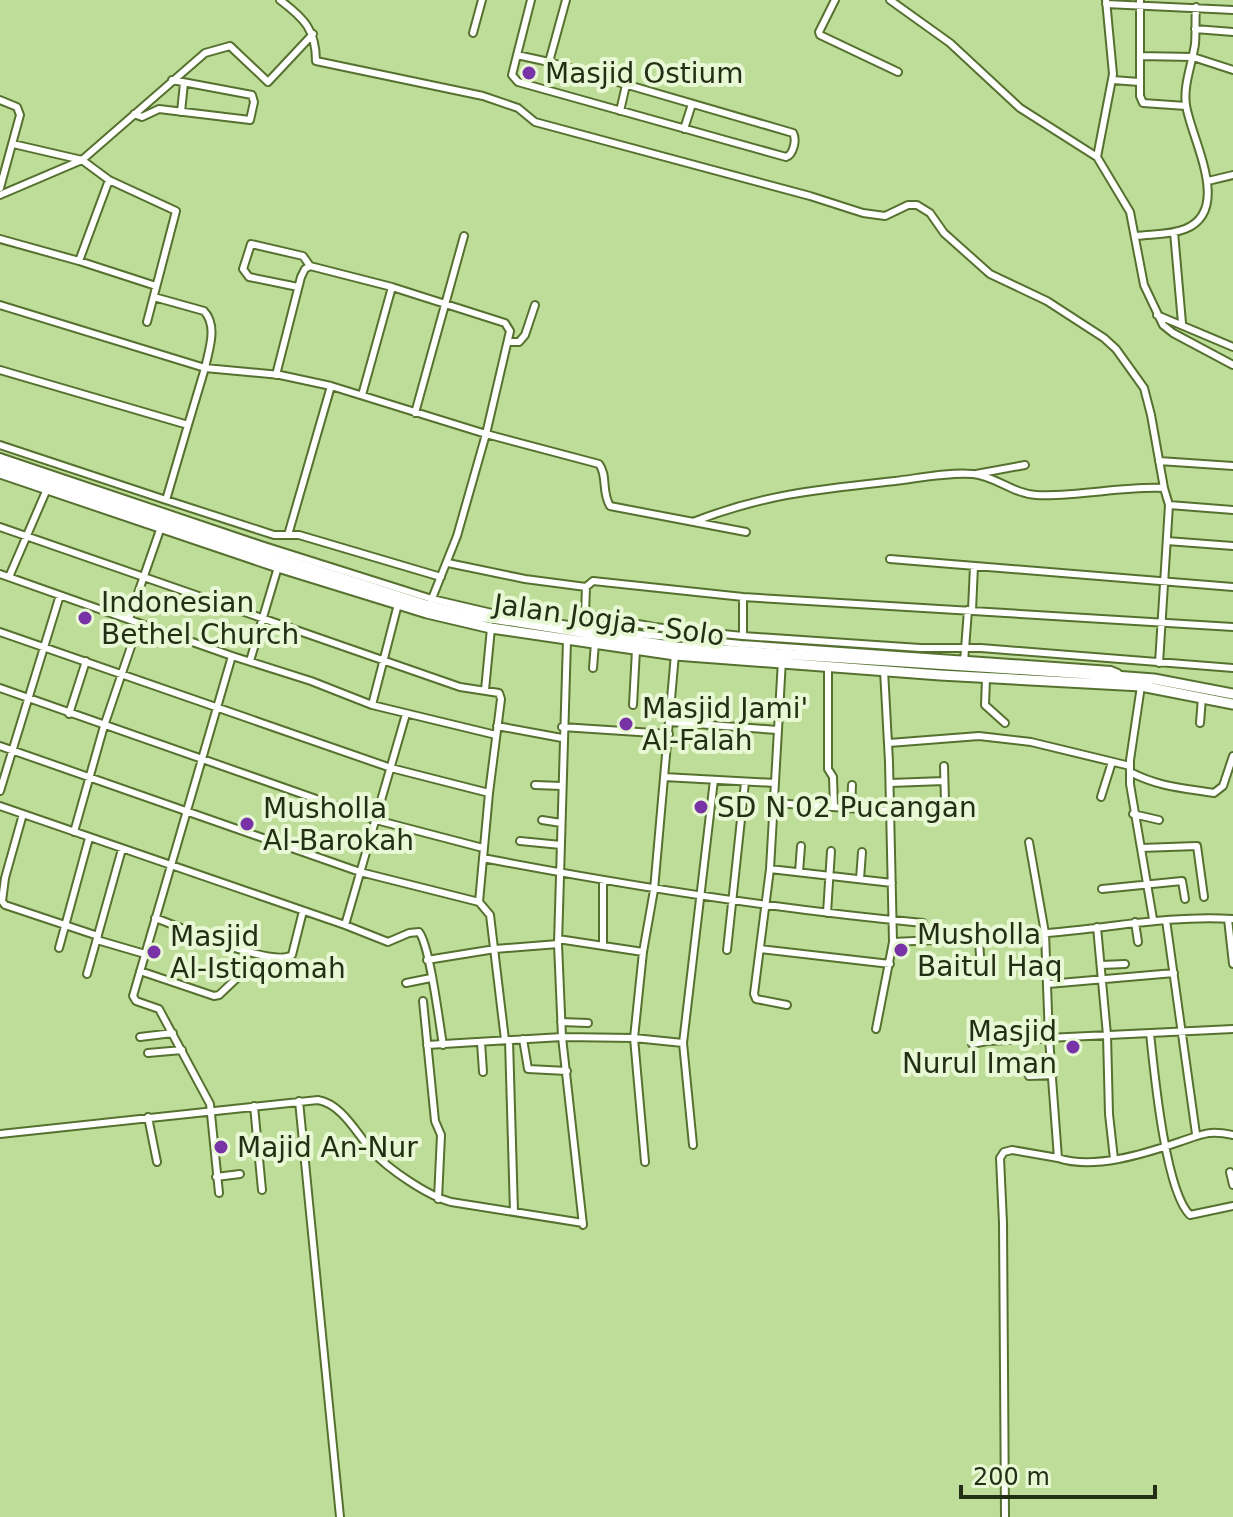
<svg xmlns="http://www.w3.org/2000/svg" width="1233" height="1517" viewBox="0 0 1233 1517" font-family="'DejaVu Sans',sans-serif">
<rect width="100%" height="100%" fill="#bedd98"/>
<g fill="none" stroke-linecap="round" stroke-linejoin="round">
<g stroke="#56712f" stroke-width="10">
<path id="minor" d="M 280,0 C 304,18 316,30 316,61 L 483,96 L 518,108 L 535,122 L 810,196 L 863,213 L 885,216 L 908,205 L 917,205 L 930,213 L 944,233 L 990,274 L 1047,301 L 1104,338 L 1116,349 L 1144,388 L 1151,415 L 1164,488
M 531,0 L 517,55 L 549,62 L 566,0
M 835,0 L 819,32 L 820,35 L 898,72
M 890,0 L 950,43 L 1020,108 L 1097,157
M 1106,0 L 1113,74 L 1097,157 L 1130,212 L 1144,285 L 1163,325 L 1173,333 L 1233,365
M 1140,0 L 1140,96 L 1143,103 L 1186,106
M 1106,4 L 1233,10
M 1195,29 L 1233,32
M 473,33 L 482,0
M 517,55 L 512,75 L 518,82 L 786,157 C 793,155 797,140 793,133 L 549,62
M 1140,56 L 1193,57 L 1233,70
M 1113,80 L 1139,82
M 0,100 L 17,107 L 20,115 L 0,188
M 620,111 L 626,85
M 181,112 L 184,83
M 134,114 L 142,117 L 159,109 L 250,120 L 254,102 L 252,95 L 172,80
M 684,129 L 692,104
M 1208,181 L 1233,175
M 0,195 L 82,160 L 13,144
M 1174,232 L 1182,323
M 1136,236 C 1152,234 1170,235 1185,229 C 1233,210 1191,139 1186,105 C 1183,86 1192,64 1195,44 C 1196,32 1195,19 1196,7
M 0,239 L 79,261 L 156,286
M 79,261 L 109,180
M 298,287 L 249,277 L 243,269 L 251,244 L 303,256 L 310,266
M 0,305 L 205,368 C 209,349 218,326 204,311 L 154,297
M 1157,315 L 1233,347
M 147,322 L 176,211 L 109,180 L 82,160 L 205,53 L 230,46 L 268,82 L 313,34
M 509,342 L 519,342 L 525,335 L 535,305
M 0,370 L 188,425 L 205,368 L 280,375 L 331,386
M 276,375 L 301,277 L 305,269 L 310,266 L 392,287 L 505,323 L 510,331 L 486,434 L 599,464 C 608,476 601,491 610,506 L 746,532
M 362,395 L 392,287
M 415,413 L 464,236
M 0,445 L 166,500 L 188,425
M 0,457 L 261,545 L 432,599 L 492,613 L 607,631 L 741,644 L 1111,670 L 1118,673
M 1159,461 L 1233,466
M 976,474 L 1025,465
M 166,500 L 274,535 L 299,535 L 441,577
M 693,522 C 764,494 821,489 895,481 C 920,478 948,472 973,474 C 995,476 1014,494 1036,495 C 1079,497 1121,486 1164,488 L 1169,505
M 0,527 L 460,687 L 499,693 L 501,699 L 489,793 L 479,902
M 288,535 L 331,386 L 486,434 L 457,536 L 431,601
M 1167,541 L 1233,546
M 890,559 L 1233,587
M 448,563 L 525,579 L 586,587 L 593,581 L 743,597 L 1233,627
M 0,574 L 232,656 L 311,681 L 372,705 L 496,735
M 9,577 L 47,489
M 586,587 L 585,614 L 654,627 L 743,636 L 920,648 L 981,648 L 1233,668
M 972,610 L 974,566
M 129,619 L 161,527
M 0,632 L 391,768 L 489,793
M 743,636 L 743,597
M 567,640 L 558,944 L 562,1037 L 583,1225
M 782,660 L 770,869 L 754,994 L 756,999 L 787,1005
M 250,661 L 278,567
M 964,662 L 968,610
M 1159,663 L 1169,505 L 1233,510
M 828,667 L 828,769 L 833,777 L 834,807
M 593,668 L 595,643
M 986,678 L 985,705 L 1005,723
M 1141,686 L 1130,760 L 1130,784 L 1153,919
M 0,688 L 376,820 L 483,848
M 485,690 L 491,628
M 372,705 L 398,604
M 633,705 L 636,650
M 69,714 L 86,661
M 670,722 L 777,730
M 1200,723 L 1202,697
M 497,726 L 562,738
M 562,727 L 669,734
M 889,743 L 979,736 L 1031,742 L 1130,766
M 0,746 L 360,872 L 479,902 L 490,915 L 505,1040
M 944,766 L 945,802
M 1130,772 C 1159,787 1183,788 1214,793 L 1223,786 L 1233,756
M 664,777 L 775,783
M 890,783 L 944,781
M 535,785 L 562,786
M 0,791 L 60,595
M 1101,797 L 1112,762
M 774,803 L 891,811 L 928,809
M 0,806 L 345,925 L 388,942 L 409,933 L 419,932 C 430,946 439,1022 443,1045
M 851,808 L 852,785
M 23,814 L 5,878 L 2,901 L 5,905 L 98,936
M 1133,814 L 1159,820
M 542,820 L 561,823
M 74,832 L 104,726 L 139,623
M 520,841 L 561,845
M 1029,842 L 1045,933 L 1049,1038 L 1058,1158 C 1093,1170 1144,1154 1179,1142 C 1203,1134 1208,1130 1233,1135
M 1141,848 L 1197,846 L 1204,897
M 483,858 C 629,886 775,909 923,923
M 770,869 L 892,883
M 799,872 L 801,846
M 860,879 L 862,852
M 603,881 L 603,946
M 1102,889 L 1182,881 L 1185,899
M 827,913 L 831,851
M 155,918 C 181,927 271,968 292,955 L 303,911
M 1228,919 L 1233,964
M 1166,920 L 1196,1134
M 1135,922 L 1138,942
M 345,925 L 406,714
M 1097,927 L 1107,1035 L 1109,1114 L 1114,1159
M 558,939 L 643,952
M 979,939 L 981,973
M 97,940 L 145,954
M 893,942 C 945,940 996,937 1048,933 C 1110,928 1170,915 1233,919
M 59,948 L 89,838
M 760,949 L 890,964
M 727,950 L 745,782
M 427,960 L 495,949 L 558,944
M 1101,965 L 1125,964
M 140,971 L 214,996 L 219,995 L 239,976 L 271,958
M 87,974 L 122,849
M 406,983 L 431,978
M 1048,984 L 1174,973
M 423,1001 L 435,1121 L 441,1135 L 438,1199
M 561,1022 L 588,1023
M 876,1029 L 893,942 L 889,762 L 884,670
M 1150,1033 C 1154,1070 1165,1191 1190,1215 L 1233,1206
M 140,1037 L 173,1033
M 523,1039 L 528,1069 L 567,1071
M 509,1040 L 514,1212
M 481,1042 L 483,1072
M 972,1044 L 987,1041 L 1233,1029
M 427,1045 L 562,1037 L 634,1038 L 683,1043
M 148,1053 L 182,1050
M 1029,1076 L 1053,1075
M 299,1101 L 340,1517
M 254,1106 L 262,1190
M 148,1117 L 157,1162
M 0,1134 L 318,1100 C 342,1104 357,1134 372,1151 C 388,1169 428,1196 451,1202 L 583,1223
M 693,1145 L 683,1043 L 714,780
M 645,1162 L 634,1038 L 643,952 L 654,890 L 675,654
M 1230,1172 L 1233,1185
M 216,1177 L 240,1174
M 219,1193 L 210,1104 L 159,1009 L 136,1001 L 133,996 L 232,656
M 1005,1517 L 1003,1223 L 1000,1158 L 1004,1152 L 1012,1150 L 1058,1158"/>
</g>
<g stroke="#56712f" stroke-width="13">
<path id="highway" d="M 0,464 L 279,558 L 429,606 L 460,613 L 676,647 L 1088,674 L 1154,679 L 1233,694
M 0,473 L 278,567 L 427,613 L 491,628 L 675,655 L 940,675 L 1141,686 L 1233,704"/>
</g>
<use href="#minor" stroke="#fff" stroke-width="6"/>
<use href="#highway" stroke="#fff" stroke-width="9"/>
</g>
<g fill="#7833a7" stroke="#e8f8d5" stroke-width="3">
<circle cx="529" cy="73" r="8"/>
<circle cx="85" cy="618" r="8"/>
<circle cx="626" cy="724" r="8"/>
<circle cx="701" cy="807" r="8"/>
<circle cx="247" cy="824" r="8"/>
<circle cx="901" cy="950" r="8"/>
<circle cx="154" cy="952" r="8"/>
<circle cx="1073" cy="1047" r="8"/>
<circle cx="221" cy="1147" r="8"/>
</g>
<g text-anchor="middle" dominant-baseline="central" stroke-width="8" stroke-linejoin="round" paint-order="stroke">
<g font-size="28" fill="#232f14" stroke="#e8f8d5" text-anchor="start">
<text x="545" y="73">Masjid Ostium</text>
<text x="101" y="602">Indonesian<tspan x="101" dy="32">Bethel Church</tspan></text>
<text x="642" y="708">Masjid Jami'<tspan x="642" dy="32">Al-Falah</tspan></text>
<text x="717" y="807">SD N 02 Pucangan</text>
<text x="263" y="808">Musholla<tspan x="263" dy="32">Al-Barokah</tspan></text>
<text x="917" y="934">Musholla<tspan x="917" dy="32">Baitul Haq</tspan></text>
<text x="170" y="936">Masjid<tspan x="170" dy="32">Al-Istiqomah</tspan></text>
<text x="1057" y="1031" text-anchor="end">Masjid<tspan x="1057" dy="32">Nurul Iman</tspan></text>
<text x="237" y="1147">Majid An-Nur</text>
</g>
<g font-size="28" fill="#232f14" stroke="#e8f8d5">
<text transform="translate(609 620) rotate(8)">Jalan Jogja - Solo</text>
</g>
</g>
<path d="M961 1485v12h194v-12" fill="none" stroke="#232f14" stroke-width="4"/>
<text x="973" y="1485" font-size="24" fill="#232f14" stroke="#e8f8d5" stroke-width="6" paint-order="stroke">200 m</text>
</svg>
